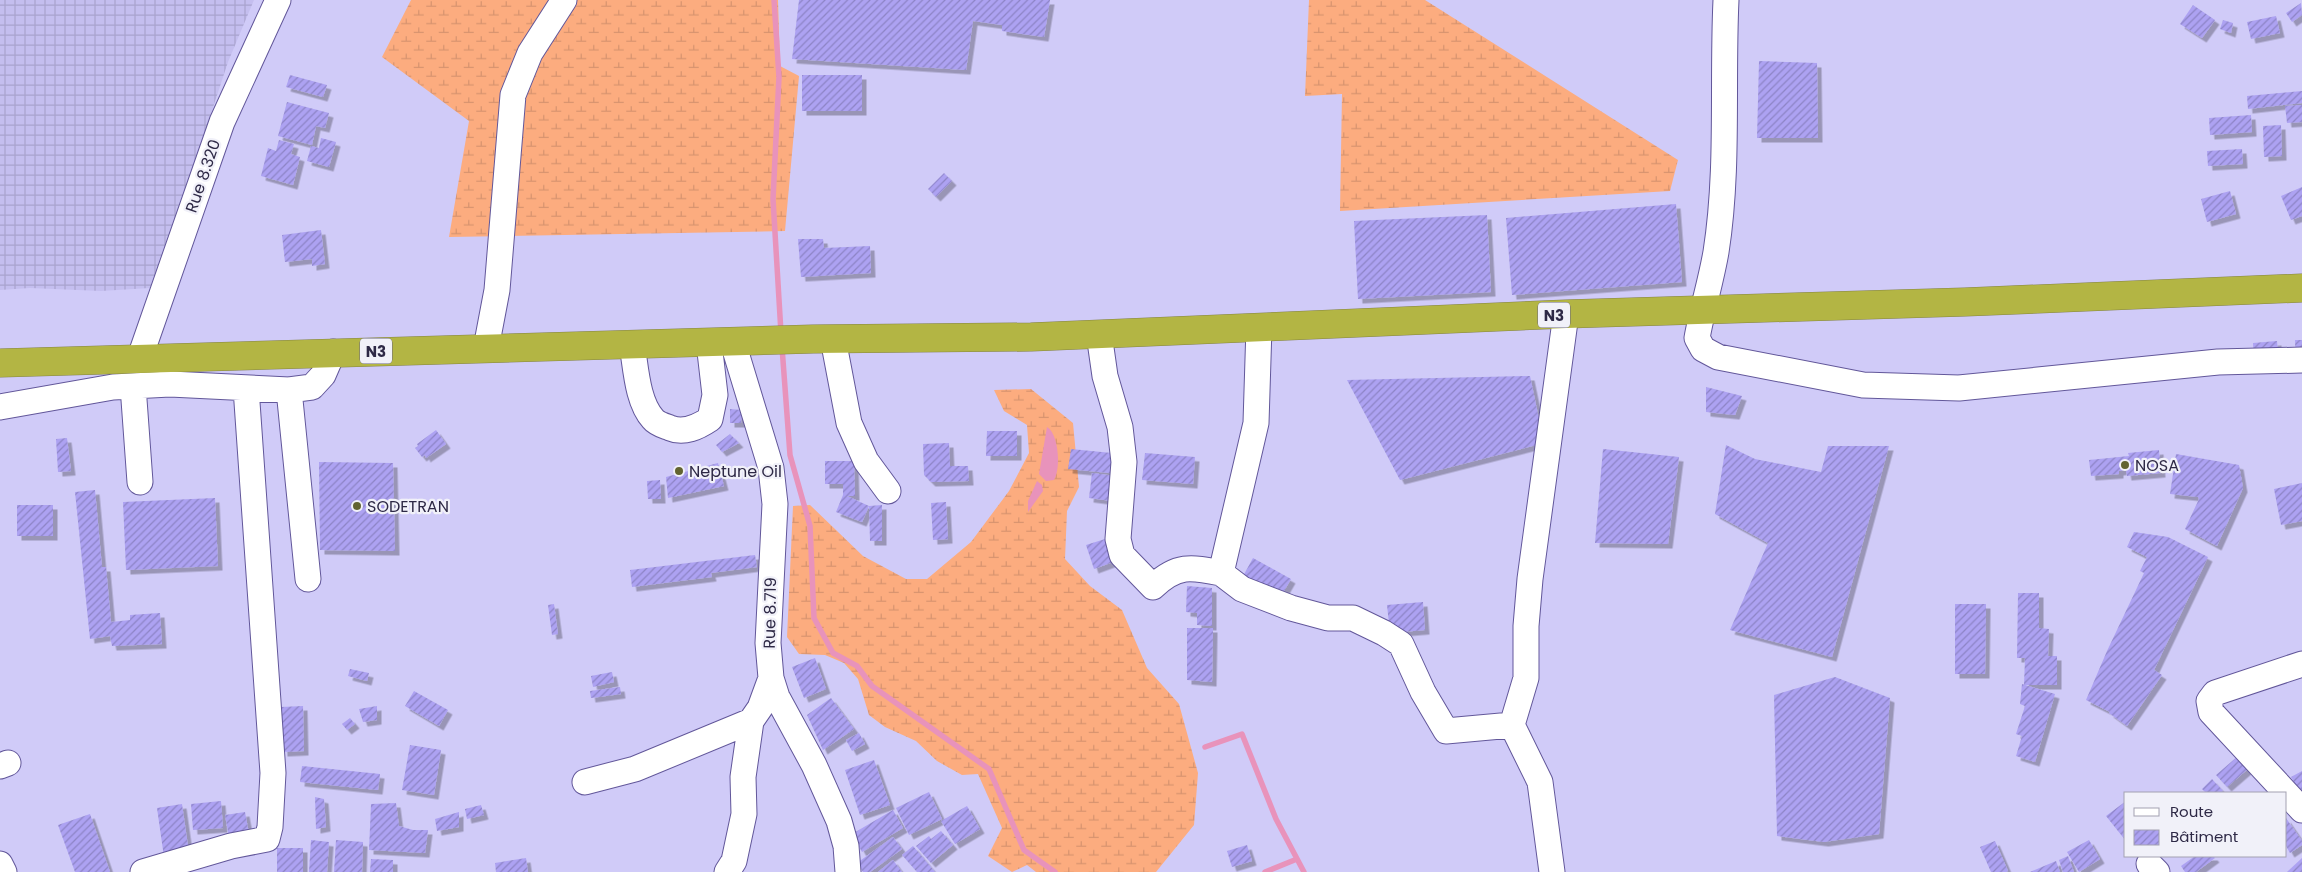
<svg xmlns="http://www.w3.org/2000/svg" width="2302" height="872" viewBox="0 0 2302 872" font-family="Poppins,sans-serif">
<defs>
<pattern id="industrial-grid" width="8" height="8" patternUnits="userSpaceOnUse" patternTransform="scale(1.25)"><rect width="8" height="8" fill="#c4beef"/><path d="M0 4h8M4 0v8" fill="none" stroke="#a9a3ce"/></pattern>
<pattern id="wetland-marsh" width="20" height="14" patternUnits="userSpaceOnUse" patternTransform="scale(1.25)"><rect width="20" height="14" fill="#fcac7f"/><path d="M1 5h8M5 5V1M11 12h8M15 12V8" fill="none" stroke="#d8946f"/></pattern>
<pattern id="building-hatch" width="6" height="6" patternUnits="userSpaceOnUse" patternTransform="scale(1.25)"><rect width="6" height="6" fill="#ada2f2"/><path d="M-1 1l2-2M0 6l6-6M5 7l2-2" fill="none" stroke="#8d84c6"/></pattern>
<filter id="shadow"><feDropShadow dx="4.5" dy="4.5" stdDeviation="0" flood-color="#0004"/></filter>
</defs>
<rect width="100%" height="100%" fill="#d0cbf8"/>
<path fill="url(#industrial-grid)" d="M 0,0 L 254,0 L 228,62 L 200,147 L 167,256 L 150,288 L 101,291 L 30,288 L 0,290 Z"/>
<path fill="url(#wetland-marsh)" d="M 411,0 L 778,0 L 780,66 L 799,76 L 785,231 L 449,237 L 469,121 L 382,57 Z
M 1309,0 L 1425,0 L 1678,160 L 1670,191 L 1340,211 L 1342,94 L 1305,96 Z
M 1031,389 L 1073,423 L 1079,487 L 1067,511 L 1065,559 L 1090,586 L 1122,610 L 1147,668 L 1179,704 L 1198,773 L 1194,825 L 1156,872 L 1036,872 L 1027,865 L 1012,872 L 988,856 L 1002,828 L 978,774 L 962,775 L 937,761 L 916,741 L 885,727 L 869,715 L 858,679 L 844,663 L 825,655 L 799,654 L 787,637 L 793,506 L 810,505 L 863,556 L 906,579 L 927,579 L 971,542 L 1009,491 L 1029,453 L 1027,425 L 1004,411 L 994,390 Z"/>
<path fill="#e893bb" d="M 1047,427 C 1059,434 1061,469 1054,480 L 1046,481 L 1039,474 Z
M 1037,481 L 1042,485 L 1043,491 L 1028,512 L 1028,501 Z"/>
<g fill="none" stroke-linecap="round" stroke-linejoin="round">
<path stroke="#e893bb" stroke-width="5.5" d="M 774,0 L 779,77 L 773,199 L 781,333
M 782,347 L 790,455 L 810,526 L 814,618 L 833,653 L 857,666 L 872,686 L 989,769 L 1024,850 L 1055,872
M 1205,747 L 1242,734 L 1276,819 L 1304,872
M 1265,872 L 1297,859"/>
</g>
<path fill="url(#building-hatch)" filter="url(#shadow)" d="M 799,0 L 1050,0 L 1044,37 L 1002,31 L 1002,25 L 973,21 L 966,70 L 792,59 Z
M 2301,3 L 2302,15 L 2292,22 L 2286,13 Z
M 2193,5 L 2215,20 L 2202,38 L 2180,24 Z
M 2276,16 L 2280,33 L 2251,39 L 2247,22 Z
M 2223,20 L 2233,23 L 2231,33 L 2220,29 Z
M 1759,61 L 1817,63 L 1818,138 L 1757,138 Z
M 290,75 L 327,85 L 323,97 L 286,87 Z
M 802,75 L 862,75 L 862,111 L 802,111 Z
M 2302,91 L 2302,103 L 2248,109 L 2247,96 Z
M 287,102 L 329,113 L 325,128 L 316,126 L 312,145 L 278,136 Z
M 2302,105 L 2302,122 L 2287,123 L 2285,106 Z
M 2251,115 L 2252,132 L 2210,135 L 2209,118 Z
M 2281,125 L 2282,156 L 2264,157 L 2263,126 Z
M 321,138 L 336,142 L 329,167 L 307,161 L 311,146 L 319,148 Z
M 279,140 L 294,144 L 291,154 L 300,157 L 293,185 L 261,176 L 268,148 L 276,151 Z
M 2242,149 L 2243,164 L 2208,166 L 2207,151 Z
M 944,173 L 952,181 L 936,197 L 928,189 Z
M 2302,187 L 2302,216 L 2291,220 L 2281,196 Z
M 2230,191 L 2236,214 L 2207,222 L 2201,199 Z
M 1676,204 L 1682,282 L 1512,295 L 1506,218 Z
M 1487,215 L 1491,292 L 1358,299 L 1354,221 Z
M 321,230 L 325,264 L 312,266 L 312,259 L 285,262 L 282,235 Z
M 798,239 L 823,239 L 824,248 L 870,246 L 871,273 L 801,277 Z
M 2295,340 L 2302,340 L 2302,362 L 2296,363 Z
M 2277,341 L 2279,363 L 2254,365 L 2253,343 Z
M 1530,376 L 1544,443 L 1400,480 L 1347,380 Z
M 1706,387 L 1742,396 L 1735,415 L 1706,412 Z
M 730,409 L 742,410 L 741,423 L 730,423 Z
M 436,430 L 446,444 L 426,458 L 425,455 L 422,457 L 415,448 L 418,446 L 417,444 Z
M 987,431 L 1017,431 L 1017,456 L 986,456 Z
M 730,434 L 739,443 L 722,452 L 716,445 Z
M 67,438 L 71,471 L 58,472 L 56,439 Z
M 949,443 L 950,466 L 968,466 L 969,481 L 931,482 L 924,475 L 923,444 Z
M 1726,445 L 1755,459 L 1821,472 L 1828,446 L 1889,446 L 1832,657 L 1730,630 L 1768,543 L 1715,514 Z
M 1071,449 L 1122,454 L 1120,474 L 1068,469 Z
M 1603,449 L 1679,457 L 1668,544 L 1595,543 Z
M 2159,450 L 2161,473 L 2127,476 L 2126,470 L 2119,471 L 2119,474 L 2091,476 L 2089,460 L 2129,456 L 2128,453 Z
M 1145,453 L 1195,457 L 1193,484 L 1142,480 Z
M 2176,454 L 2239,465 L 2243,488 L 2217,546 L 2185,529 L 2199,499 L 2198,497 L 2170,494 Z
M 825,461 L 854,461 L 855,496 L 847,496 L 869,506 L 862,522 L 836,512 L 843,495 L 843,484 L 825,484 Z
M 319,462 L 393,463 L 395,551 L 320,550 Z
M 718,463 L 724,486 L 668,498 L 666,477 Z
M 1092,473 L 1115,476 L 1112,501 L 1089,498 Z
M 660,480 L 661,499 L 648,499 L 647,481 Z
M 2302,483 L 2302,521 L 2281,525 L 2274,489 Z
M 95,490 L 102,567 L 106,567 L 111,622 L 130,620 L 130,615 L 160,613 L 162,644 L 112,646 L 110,636 L 90,639 L 75,492 Z
M 215,498 L 218,566 L 126,570 L 123,502 Z
M 946,502 L 948,539 L 933,540 L 931,503 Z
M 17,505 L 53,505 L 53,536 L 17,536 Z
M 882,505 L 882,541 L 870,541 L 869,506 Z
M 2134,532 L 2168,537 L 2208,557 L 2154,670 L 2162,675 L 2127,726 L 2109,713 L 2110,712 L 2086,700 L 2107,651 L 2144,573 L 2140,571 L 2147,557 L 2127,547 Z
M 1105,539 L 1113,562 L 1094,569 L 1086,545 Z
M 755,555 L 757,567 L 711,573 L 712,577 L 632,587 L 630,570 Z
M 1253,558 L 1291,579 L 1280,598 L 1242,578 Z
M 1187,586 L 1212,588 L 1212,626 L 1197,625 L 1197,613 L 1186,612 Z
M 2018,593 L 2039,593 L 2039,628 L 2049,629 L 2048,656 L 2057,656 L 2057,685 L 2024,685 L 2025,658 L 2017,658 Z
M 1423,602 L 1425,630 L 1390,633 L 1387,605 Z
M 554,604 L 558,634 L 552,635 L 548,605 Z
M 1955,604 L 1986,604 L 1985,674 L 1955,674 Z
M 1187,628 L 1213,628 L 1212,682 L 1187,680 Z
M 815,658 L 826,689 L 804,698 L 792,667 Z
M 350,669 L 369,673 L 367,681 L 348,676 Z
M 612,672 L 614,682 L 593,687 L 591,676 Z
M 1835,677 L 1890,698 L 1879,834 L 1824,842 L 1777,836 L 1774,695 Z
M 2022,684 L 2055,694 L 2035,762 L 2016,756 L 2022,736 L 2016,734 L 2025,706 L 2020,704 Z
M 620,687 L 621,694 L 591,698 L 590,691 Z
M 414,691 L 448,710 L 439,726 L 405,706 Z
M 831,698 L 854,729 L 823,750 L 807,715 Z
M 303,706 L 304,751 L 283,752 L 281,707 Z
M 377,706 L 377,720 L 363,722 L 359,709 Z
M 350,718 L 355,724 L 347,730 L 342,724 Z
M 859,733 L 865,744 L 852,751 L 846,740 Z
M 410,745 L 441,750 L 434,795 L 402,790 Z
M 2238,756 L 2249,768 L 2227,787 L 2216,775 Z
M 874,760 L 890,805 L 860,815 L 845,770 Z
M 302,766 L 380,774 L 378,790 L 300,782 Z
M 2302,771 L 2302,795 L 2291,777 Z
M 2212,779 L 2223,791 L 2220,793 L 2206,793 L 2202,789 Z
M 929,792 L 942,819 L 909,835 L 896,808 Z
M 315,797 L 324,799 L 326,827 L 316,829 Z
M 221,801 L 223,828 L 193,830 L 191,804 Z
M 2126,801 L 2126,841 L 2106,816 Z
M 396,803 L 399,826 L 413,830 L 428,830 L 425,853 L 369,850 L 371,804 Z
M 182,804 L 189,853 L 164,857 L 157,808 Z
M 481,805 L 484,815 L 467,819 L 465,809 Z
M 967,806 L 980,829 L 955,844 L 941,821 Z
M 893,810 L 903,828 L 862,852 L 852,834 Z
M 245,812 L 250,839 L 230,843 L 225,815 Z
M 459,812 L 459,827 L 437,831 L 435,819 Z
M 90,814 L 110,872 L 75,872 L 58,825 Z
M 2286,818 L 2302,841 L 2302,845 L 2290,853 L 2286,846 Z
M 941,831 L 953,845 L 931,863 L 916,846 L 929,836 L 931,839 Z
M 893,837 L 902,849 L 870,872 L 863,872 L 857,863 Z
M 311,840 L 329,842 L 327,872 L 309,872 Z
M 336,840 L 363,842 L 362,872 L 334,872 Z
M 2089,840 L 2100,859 L 2079,872 L 2067,852 Z
M 1995,841 L 2008,871 L 2006,872 L 1991,872 L 1980,847 Z
M 1247,845 L 1252,861 L 1232,867 L 1227,851 Z
M 913,846 L 935,872 L 917,872 L 902,855 Z
M 277,848 L 303,848 L 303,872 L 277,872 Z
M 2068,856 L 2074,872 L 2063,872 L 2059,860 Z
M 2195,856 L 2213,856 L 2215,858 L 2196,872 L 2185,872 L 2181,866 Z
M 526,858 L 528,872 L 496,872 L 495,863 Z
M 2302,858 L 2302,872 L 2287,872 Z
M 371,859 L 393,860 L 393,872 L 370,872 Z
M 893,860 L 902,872 L 878,872 Z
M 2056,861 L 2060,872 L 2030,872 Z"/>
<g fill="none" stroke-linecap="round" stroke-linejoin="round">
<g stroke="#62579a" stroke-width="27">
<path id="minor" d="M 1726,0 C 1722,84 1729,169 1716,252 C 1711,281 1702,310 1697,338 L 1703,349 L 1718,357 L 1863,385 L 1959,388 L 2218,362 L 2302,360
M 1259,327 L 1256,423 L 1221,573 L 1242,589 L 1291,608 L 1328,618 L 1353,618 L 1384,633 L 1401,644 L 1423,692 L 1446,731 L 1512,725
M 1099,334 L 1105,376 L 1120,427 L 1124,462 L 1118,539 L 1122,555 L 1153,587 C 1177,564 1191,567 1221,573
M 833,339 L 849,423 L 866,461 L 888,491
M 733,343 L 771,468 L 775,504 L 768,643 L 771,678 L 777,697 L 814,765 L 839,821 L 846,846 L 848,872
M 632,345 C 636,368 637,401 653,419 C 657,424 665,426 670,428 C 684,434 698,427 710,419 L 715,395 L 709,343
M 486,348 L 497,290 L 513,95 L 530,53 L 564,0
M 140,357 L 222,122 L 278,0
M 133,386 L 140,482
M 289,390 L 308,579
M 0,407 L 113,387 L 170,384 L 289,390 L 312,387 L 323,375 L 333,352
M 2302,664 L 2215,693 L 2209,701 L 2211,712 L 2302,810
M 0,766 L 8,763
M 585,782 L 635,769 L 751,721
M 0,864 L 4,872
M 2149,864 L 2157,872
M 143,872 L 231,846 L 267,839 L 270,827 L 273,773 L 246,388
M 727,872 L 734,861 L 744,814 L 743,777 L 751,721 L 760,708 L 771,678
M 1552,872 L 1540,782 L 1512,725 L 1526,678 L 1526,626 L 1530,579 L 1566,314"/>
</g>
<g stroke="#848445" stroke-width="29">
<path id="highway" d="M 0,363 L 813,339 L 1031,337 L 1566,314 L 1965,302 L 2302,288"/>
</g>
<use href="#minor" stroke="#fff" stroke-width="25"/>
<use href="#highway" stroke="#b3b544" stroke-width="28"/>
</g>
<g fill="#626331" stroke="#f1f1f9" stroke-width="2">
<circle cx="2125" cy="465" r="5"/>
<circle cx="679" cy="471" r="5"/>
<circle cx="357" cy="506" r="5"/>
</g>
<g text-anchor="middle" dominant-baseline="central" stroke-width="4.5" stroke-linejoin="round" paint-order="stroke">
<g fill="#f1f1f9" stroke="#68657c" stroke-width="1">
<rect x="1538" y="302.5" width="32" height="25" rx="4"/>
<rect x="360" y="338.5" width="32" height="25" rx="4"/>
</g>
<g font-size="15" font-weight="bold" fill="#2e2946">
<text x="1554" y="315">N3</text>
<text x="376" y="351">N3</text>
</g>
<g font-size="16" fill="#2e2946" stroke="#f1f1f9">
<text transform="translate(203 176) rotate(-71)">Rue 8.320</text>
<text transform="translate(770 613) rotate(-89)">Rue 8.719</text>
</g>
<g font-size="16" fill="#2e2946" stroke="#f1f1f9" text-anchor="start">
<text x="2135" y="465">NOSA</text>
<text x="689" y="471">Neptune Oil</text>
<text x="367" y="506">SODETRAN</text>
</g>
</g>
<rect x="2124" y="792" width="162" height="65" fill="#f1f1f9" stroke="#a3a1b1"/>
<rect x="2134" y="808" width="25" height="8" fill="#ffffff" stroke="#a3a1b1"/>
<text x="2170" y="817" font-size="15" fill="#2e2946">Route</text>
<rect x="2134" y="830" width="25" height="15" fill="url(#building-hatch)" stroke="#a3a1b1"/>
<text x="2170" y="842" font-size="15" fill="#2e2946">Bâtiment</text>
</svg>
